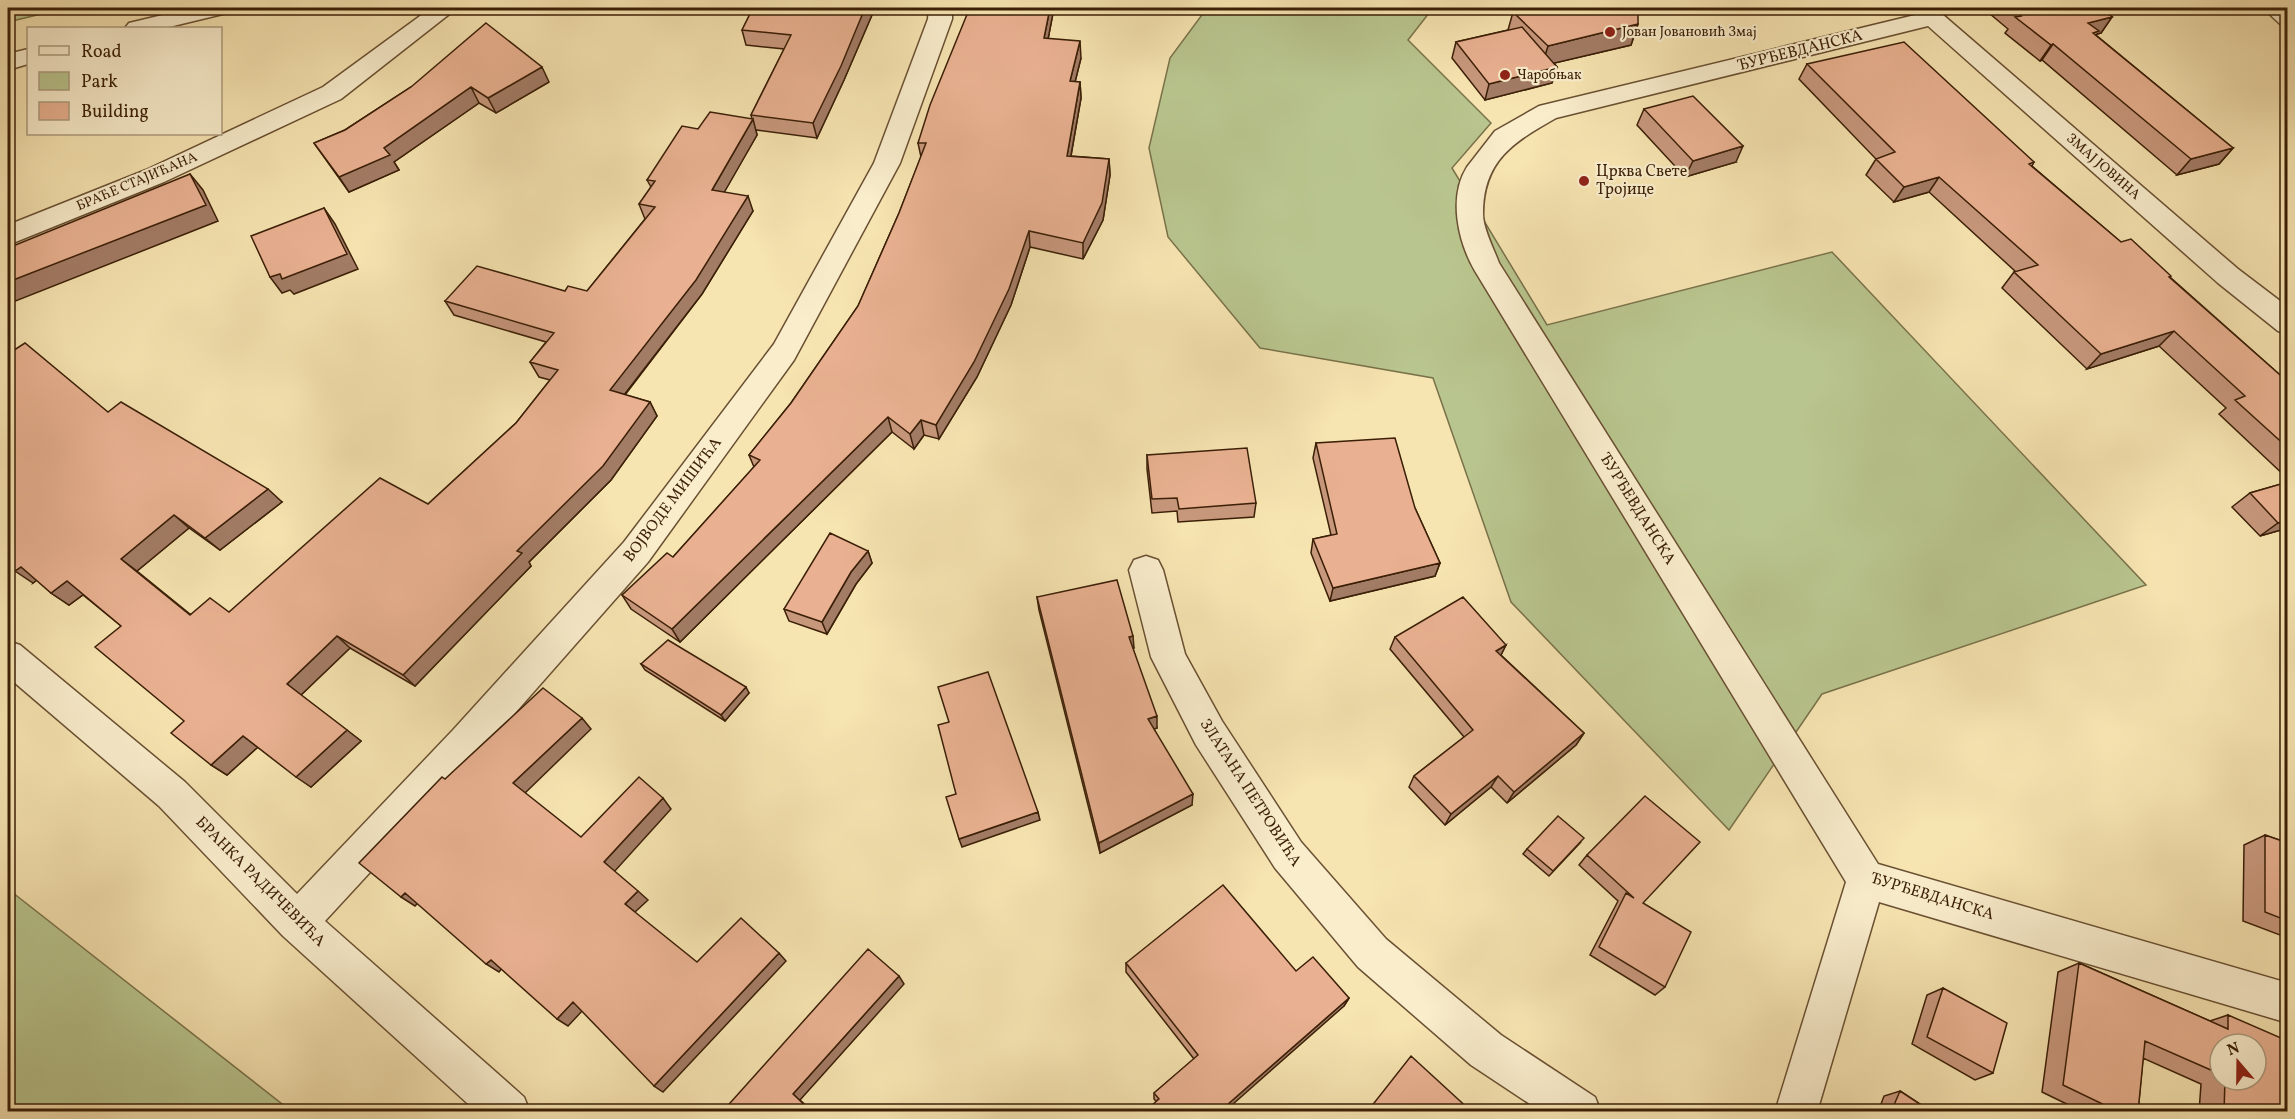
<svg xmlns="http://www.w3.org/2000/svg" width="2295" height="1119" viewBox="0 0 2295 1119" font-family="Vollkorn,serif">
<rect width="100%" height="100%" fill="#f6e4b1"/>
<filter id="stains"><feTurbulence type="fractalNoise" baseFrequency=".00333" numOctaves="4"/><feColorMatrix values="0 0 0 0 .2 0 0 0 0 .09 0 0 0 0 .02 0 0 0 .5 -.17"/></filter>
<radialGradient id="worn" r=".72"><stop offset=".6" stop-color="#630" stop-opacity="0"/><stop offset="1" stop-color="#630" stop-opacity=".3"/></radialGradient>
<path fill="#b9c58e" stroke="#7a724a" stroke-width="1.5" d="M 8,8 L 66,8 L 8,22 Z
M 1207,8 L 1433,8 L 1408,40 L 1491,123 L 1452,168 L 1547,325 L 1832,252 L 2146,585 L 1822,694 L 1729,830 L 1511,602 L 1433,378 L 1260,348 L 1168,237 L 1149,148 L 1170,58 Z
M 8,889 L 291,1111 L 8,1111 Z"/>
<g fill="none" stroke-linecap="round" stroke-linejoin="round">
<g stroke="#6a5032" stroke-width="3">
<path id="minor" d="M 192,8 L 231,8 L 227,13 L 165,28 L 125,28 L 129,23 Z
M 431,8 L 457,8 L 341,99 L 164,182 L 8,245 L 8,225 L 146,170 L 323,87 Z
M 929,8 L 952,8 L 952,19 L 900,163 L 794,360 L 648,562 L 479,754 L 325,921 L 524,1097 L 530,1112 L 477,1112 L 283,936 L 159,806 L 8,677 L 8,641 L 20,645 L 185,782 L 297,894 L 453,730 L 624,542 L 774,344 L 874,163 L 928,19 Z
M 1910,8 L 1935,8 L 2238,269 L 2288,307 L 2288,334 L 2278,331 L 2218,283 L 1928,26 L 1556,118 C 1514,142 1483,160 1483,214 C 1483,229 1494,249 1499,263 L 1878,864 L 2288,983 L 2288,1023 L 1879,902 L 1817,1112 L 1775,1112 L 1846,882 L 1475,271 C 1458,242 1448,197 1467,167 L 1495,131 L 1539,106 L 1915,15 Z
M 2263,8 L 2288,8 L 2288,26 L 2280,24 Z
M 28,49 L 28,64 L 8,70 L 8,54 Z
M 1146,556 L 1158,560 L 1163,570 L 1185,654 L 1222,721 L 1301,842 L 1386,939 L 1501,1035 L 1595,1097 L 1601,1112 L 1542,1112 L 1471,1065 L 1358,967 L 1275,868 L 1196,745 L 1151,657 L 1129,570 L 1134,560 Z"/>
</g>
<use href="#minor" fill="#f9edcc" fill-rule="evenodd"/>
</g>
<path fill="#c8987d" stroke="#3b1f07" stroke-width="1.5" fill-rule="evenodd" d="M 753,8 L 875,8 L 844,80 L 817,138 L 756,130 L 757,135 L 724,192 L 753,211 L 702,294 L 625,395 L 650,402 L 657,416 L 611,480 L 529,562 L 531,566 L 415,686 L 350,648 L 301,695 L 361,741 L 311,787 L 258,747 L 227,775 L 211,765 L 184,721 L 121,626 L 83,595 L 69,605 L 51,593 L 37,580 L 33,583 L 108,412 L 282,502 L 220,550 L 189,528 L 137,571 L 190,614 L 229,612 L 428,504 L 516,423 L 550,380 L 539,377 L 530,362 L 546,342 L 454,315 L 445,301 L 587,291 L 645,219 L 639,204 L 651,187 L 647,180 L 698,129 L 752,119 L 751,115 L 784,49 L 746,45 L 742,30 Z
M 981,8 L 1054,8 L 1048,39 L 1081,58 L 1075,82 L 1080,82 L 1081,98 L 1071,156 L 1109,159 L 1110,175 L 1103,220 L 1083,259 L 1030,247 L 1011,305 L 977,377 L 939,439 L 924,435 L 914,449 L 892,432 L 680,642 L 631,609 L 622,595 L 673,557 L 754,467 L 749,455 L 791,403 L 858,306 L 899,213 L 921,157 L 918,143 L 980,13 Z
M 1741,8 L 1769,8 L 1746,13 Z
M 1782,8 L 1818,8 L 1794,13 Z
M 1983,8 L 2101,8 L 2112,17 L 2101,33 L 2097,34 L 2096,35 L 2233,148 L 2219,164 L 2177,175 L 2042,60 L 2040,61 L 2005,33 L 2008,29 Z
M 1513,12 L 1638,24 L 1631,45 L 1554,63 L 1557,67 L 1552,83 L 1485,100 L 1452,58 L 1456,42 L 1508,30 Z
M 1807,64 L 2034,162 L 2032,166 L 2121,242 L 2170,277 L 2288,382 L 2288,479 L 2219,414 L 2226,408 L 2159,346 L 2087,369 L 2002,288 L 2014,272 L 2016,272 L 1929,192 L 1894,202 L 1866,175 L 1876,159 L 1799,79 Z
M 549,82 L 496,113 L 479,103 L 394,162 L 399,170 L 349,192 L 314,143 L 345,130 L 411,87 Z
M 1644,109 L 1736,162 L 1685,177 L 1637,125 Z
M 2288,261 L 2288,272 L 2281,267 Z
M 1316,443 L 1415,508 L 1440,563 L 1435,576 L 1330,601 L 1311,553 L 1313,539 L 1331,535 L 1313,458 Z
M 1147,455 L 1256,503 L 1254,517 L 1178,522 L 1177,511 L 1152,513 L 1147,469 Z
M 2288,482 L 2288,528 L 2260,536 L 2232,507 L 2250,493 Z
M 868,551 L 872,563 L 856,584 L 827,634 L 789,621 L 784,609 Z
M 1037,597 L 1134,648 L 1133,649 L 1157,728 L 1154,729 L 1192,805 L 1100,853 L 1039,610 Z
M 1395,637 L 1506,645 L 1501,655 L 1584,733 L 1576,745 L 1507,803 L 1491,787 L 1445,825 L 1409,787 L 1414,776 L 1464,737 L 1390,649 Z
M 641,664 L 749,693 L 725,721 L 645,670 Z
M 2265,835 L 2288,843 L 2288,938 L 2243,921 L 2244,845 Z
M 1580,843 L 1549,876 L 1523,854 L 1527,849 Z
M 1587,855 L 1643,903 L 1665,987 L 1655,995 L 1590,955 L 1618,901 L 1579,865 Z
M 1126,963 L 1296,971 L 1349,998 L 1344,1006 L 1156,1101 L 1154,1099 L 1154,1093 L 1194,1059 L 1126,972 Z
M 2079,963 L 2210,1021 L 2228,1015 L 2288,1112 L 2199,1112 L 2201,1084 L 2143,1058 L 2138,1112 L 2083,1112 L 2042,1092 L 2058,972 ZM 2220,1044 L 2256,1080 L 2220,1080 Z
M 1943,988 L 1993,1073 L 1975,1080 L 1912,1044 L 1927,995 Z
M 1900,1091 L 1932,1112 L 1878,1112 L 1884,1096 Z"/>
<path fill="#a37c66" stroke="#3b1f07" stroke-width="1.5" d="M 865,8 L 875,8 L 844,80 L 817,138 L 813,123 Z
M 1050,8 L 1054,8 L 1045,55 L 1044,38 Z
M 1749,8 L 1769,8 L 1746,13 Z
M 1796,8 L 1818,8 L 1794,13 Z
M 2112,17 L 2101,33 L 2097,34 L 2088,47 L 2088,23 Z
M 1638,24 L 1631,45 L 1542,66 L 1548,46 Z
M 1080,41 L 1081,58 L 1071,98 L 1070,81 Z
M 2053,44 L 2042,60 L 2040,61 L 2051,45 Z
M 542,67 L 549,82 L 496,113 L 488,98 Z
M 1557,67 L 1552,83 L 1485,100 L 1489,84 Z
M 1080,82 L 1081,98 L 1068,172 L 1067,156 Z
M 471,87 L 479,103 L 394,162 L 399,170 L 349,192 L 339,177 L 384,148 Z
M 753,119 L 757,135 L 717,205 L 712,190 Z
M 1743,146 L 1736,162 L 1685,177 L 1693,161 Z
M 2233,148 L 2219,164 L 2177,175 L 2191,159 Z
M 1109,159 L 1110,175 L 1103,220 L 1083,259 L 1083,243 Z
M 190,174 L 203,190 L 218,221 L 8,304 L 8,282 L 126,235 Z
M 1939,177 L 1929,192 L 1894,202 L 1904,187 Z
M 748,196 L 753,211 L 702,294 L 617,404 L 610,390 Z
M 324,208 L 335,224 L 358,269 L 294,294 L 290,290 L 282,293 L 270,277 Z
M 1029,231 L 1030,247 L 1011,305 L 977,377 L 939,439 L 936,425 Z
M 2174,331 L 2159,346 L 2087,369 L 2101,354 Z
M 650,402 L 657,416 L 611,480 L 529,562 L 531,566 L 415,686 L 403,675 L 517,551 Z
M 888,417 L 892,432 L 680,642 L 672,629 Z
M 921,420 L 924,435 L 914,449 L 910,434 Z
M 268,489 L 282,502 L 220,550 L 205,538 Z
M 174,515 L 189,528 L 137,571 L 121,559 Z
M 2288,520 L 2288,528 L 2260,536 L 2278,523 Z
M 868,551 L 872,563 L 856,584 L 827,634 L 822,622 L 851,572 Z
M 1440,563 L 1435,576 L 1330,601 L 1333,588 Z
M 21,567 L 38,579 L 33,583 L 15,571 Z
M 67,581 L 84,594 L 69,605 L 51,593 Z
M 337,636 L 350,648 L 301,695 L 287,684 Z
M 1133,636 L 1134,648 L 1129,649 L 1129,637 Z
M 1506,645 L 1500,657 L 1496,651 Z
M 746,687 L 749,693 L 725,721 L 721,715 Z
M 1157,716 L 1157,728 L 1148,731 L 1148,719 Z
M 582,718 L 591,729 L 524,794 L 513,783 Z
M 347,730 L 361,741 L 311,787 L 296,777 Z
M 1584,733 L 1576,745 L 1507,803 L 1514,792 Z
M 243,736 L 258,747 L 227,775 L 211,765 Z
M 1498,776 L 1491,787 L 1445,825 L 1451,814 Z
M 1193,794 L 1192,805 L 1100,853 L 1099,843 Z
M 663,798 L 671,809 L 614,872 L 604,862 Z
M 1038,812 L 1040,820 L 962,847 L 959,839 Z
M 638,891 L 648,900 L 635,912 L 625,904 Z
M 405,893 L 419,902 L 415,906 L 401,897 Z
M 779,953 L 786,961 L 663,1092 L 654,1086 Z
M 491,960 L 503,967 L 499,972 L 486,964 Z
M 899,976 L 904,984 L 800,1100 L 813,1112 L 812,1112 L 793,1094 Z
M 1349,998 L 1344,1006 L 1224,1112 L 1219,1112 Z
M 573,1002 L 584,1009 L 568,1026 L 557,1019 Z"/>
<path fill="#e9b191" stroke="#3b1f07" stroke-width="1.5" d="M 753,8 L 865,8 L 841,66 L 813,123 L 751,115 L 791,35 L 742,30 Z
M 981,8 L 1050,8 L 1044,38 L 1080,41 L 1070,81 L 1080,82 L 1067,156 L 1109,159 L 1102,203 L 1083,243 L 1029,231 L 1009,289 L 974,362 L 936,425 L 921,420 L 910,434 L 888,417 L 672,629 L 622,595 L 667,553 L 673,557 L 760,460 L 749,455 L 791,403 L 858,306 L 899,213 L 926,143 L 918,143 L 930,105 L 968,12 L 980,13 Z
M 1532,8 L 1638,8 L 1638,24 L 1548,46 L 1513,12 Z
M 2011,8 L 2101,8 L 2112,17 L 2088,23 L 2099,31 L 2093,33 L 2233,148 L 2191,159 L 2053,44 L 2051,45 L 2015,17 L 2021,16 Z
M 486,23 L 542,67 L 488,98 L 471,87 L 384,148 L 390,155 L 339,177 L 314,143 L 345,130 L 411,87 Z
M 1522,27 L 1557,67 L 1489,84 L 1456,42 Z
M 1904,42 L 2034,162 L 2029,164 L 2121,242 L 2131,239 L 2171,276 L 2169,277 L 2288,382 L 2288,448 L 2235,400 L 2245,396 L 2174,331 L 2101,354 L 2014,272 L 2038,265 L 1939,177 L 1904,187 L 1876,159 L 1895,152 L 1807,64 Z
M 1693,96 L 1743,146 L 1693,161 L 1644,109 Z
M 710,112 L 753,119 L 712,190 L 748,196 L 696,280 L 610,390 L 650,402 L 603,466 L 517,551 L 522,553 L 403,675 L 337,636 L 287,684 L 347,730 L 296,777 L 243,736 L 211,765 L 171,733 L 184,721 L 95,647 L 121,626 L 67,581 L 51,593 L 21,567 L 15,571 L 8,564 L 8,354 L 25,343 L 108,412 L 121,402 L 268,489 L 205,538 L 174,515 L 121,559 L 190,615 L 210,598 L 229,612 L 380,478 L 428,504 L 516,423 L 558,370 L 530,362 L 554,333 L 445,301 L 477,266 L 565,291 L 568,286 L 587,291 L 655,207 L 639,204 L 655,181 L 647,180 L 682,126 L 698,129 Z
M 190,174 L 206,205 L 8,282 L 8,248 Z
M 324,208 L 347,254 L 282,279 L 280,274 L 270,277 L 251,236 Z
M 1395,438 L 1415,508 L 1440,563 L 1333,588 L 1313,539 L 1337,534 L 1316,443 Z
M 1247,448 L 1256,503 L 1179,509 L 1177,498 L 1152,499 L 1147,455 Z
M 2288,482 L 2288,520 L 2278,523 L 2250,493 Z
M 830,533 L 868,551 L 851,572 L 822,622 L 784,609 Z
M 1117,580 L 1133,636 L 1129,637 L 1157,716 L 1148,719 L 1193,794 L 1099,843 L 1037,597 Z
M 1463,597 L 1506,645 L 1496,651 L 1584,733 L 1514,792 L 1498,776 L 1451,814 L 1414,776 L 1473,730 L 1395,637 Z
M 668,640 L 746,687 L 721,715 L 641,664 Z
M 988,672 L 1038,812 L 959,839 L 946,797 L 956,794 L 938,725 L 949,722 L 938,687 Z
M 543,688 L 582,718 L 513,783 L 581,837 L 639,777 L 663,798 L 604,862 L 638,891 L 625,904 L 697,962 L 741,918 L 779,953 L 654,1086 L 573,1002 L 557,1019 L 491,960 L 486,964 L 405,893 L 401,897 L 359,863 L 442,777 L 445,779 Z
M 1645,796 L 1700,842 L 1643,903 L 1691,932 L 1665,987 L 1599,947 L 1626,893 L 1634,898 L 1587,855 Z
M 1558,816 L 1584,838 L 1553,871 L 1527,849 Z
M 2265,835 L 2288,843 L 2288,921 L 2265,912 Z
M 1223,885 L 1296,971 L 1313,957 L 1349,998 L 1219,1112 L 1144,1112 L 1159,1099 L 1154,1093 L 1198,1055 L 1126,963 Z
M 868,949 L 899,976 L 793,1094 L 812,1112 L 722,1112 Z
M 2079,963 L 2228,1029 L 2228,1015 L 2288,1041 L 2288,1112 L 2224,1112 L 2225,1080 L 2256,1080 L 2256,1044 L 2220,1044 L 2220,1074 L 2145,1041 L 2138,1112 L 2119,1112 L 2063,1085 Z
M 1943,988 L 2007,1023 L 1993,1073 L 1927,1037 Z
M 1411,1056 L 1472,1112 L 1367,1112 Z
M 1900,1091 L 1932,1112 L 1891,1112 Z"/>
<g fill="#8f2418" stroke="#f9edcc" stroke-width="2">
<circle cx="1610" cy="32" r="6"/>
<circle cx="1505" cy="75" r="6"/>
<circle cx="1584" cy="181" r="6"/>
</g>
<g text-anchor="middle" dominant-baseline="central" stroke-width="4.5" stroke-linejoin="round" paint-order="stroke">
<g font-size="14" fill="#3b1f07" stroke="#f9edcc" text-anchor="start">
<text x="1622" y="32">Јован Јовановић Змај</text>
<text x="1517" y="75">Чаробњак</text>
</g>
<g font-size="14" fill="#3b1f07" stroke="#f9edcc">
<text transform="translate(2103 167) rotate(41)">ЗМАЈ ЈОВИНА</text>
<text transform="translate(137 182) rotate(-23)">БРАЋЕ СТАЈИЋАНА</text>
</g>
<g font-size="16" fill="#3b1f07" stroke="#f9edcc">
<text transform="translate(1800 51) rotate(-14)">ЂУРЂЕВДАНСКА</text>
<text transform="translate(673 500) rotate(-53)">ВОЈВОДЕ МИШИЋА</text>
<text transform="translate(1637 509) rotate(58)">ЂУРЂЕВДАНСКА</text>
<text transform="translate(1250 793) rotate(57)">ЗЛАТАНА ПЕТРОВИЋА</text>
<text transform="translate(260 882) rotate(45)">БРАНКА РАДИЧЕВИЋА</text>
<text transform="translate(1932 897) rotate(17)">ЂУРЂЕВДАНСКА</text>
</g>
<g font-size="16" fill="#3b1f07" stroke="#f9edcc" text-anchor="start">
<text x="1596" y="172">Црква Свете<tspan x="1596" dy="18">Тројице</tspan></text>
</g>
</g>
<rect width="2295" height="1119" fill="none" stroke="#f6e4b1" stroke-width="30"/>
<rect x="9" y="9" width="2277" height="1101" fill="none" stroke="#3b1f07" stroke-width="3"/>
<rect x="15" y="15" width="2265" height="1089" fill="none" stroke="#3b1f07" stroke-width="1.5"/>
<rect x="27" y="27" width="195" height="108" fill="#f9edcc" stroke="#ad9b7d" stroke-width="1.5"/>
<rect x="39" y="46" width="30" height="9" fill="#f9edcc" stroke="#ad9b7d" stroke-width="1.5"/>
<text x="81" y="57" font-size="18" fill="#3b1f07">Road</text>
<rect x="39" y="72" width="30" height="18" fill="#b9c58e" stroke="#ad9b7d" stroke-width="1.5"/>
<text x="81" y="87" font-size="18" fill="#3b1f07">Park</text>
<rect x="39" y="102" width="30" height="18" fill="#e9b191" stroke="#ad9b7d" stroke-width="1.5"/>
<text x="81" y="117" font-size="18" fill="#3b1f07">Building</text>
<g transform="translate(2238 1062) rotate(340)"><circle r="28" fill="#f9edcc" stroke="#ad9b7d" stroke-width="1.5"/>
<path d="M0-4.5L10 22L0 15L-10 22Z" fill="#8f2418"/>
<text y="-9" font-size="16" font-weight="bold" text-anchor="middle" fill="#3b1f07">N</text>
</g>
<rect width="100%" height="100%" filter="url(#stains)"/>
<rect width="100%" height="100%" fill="url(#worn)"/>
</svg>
